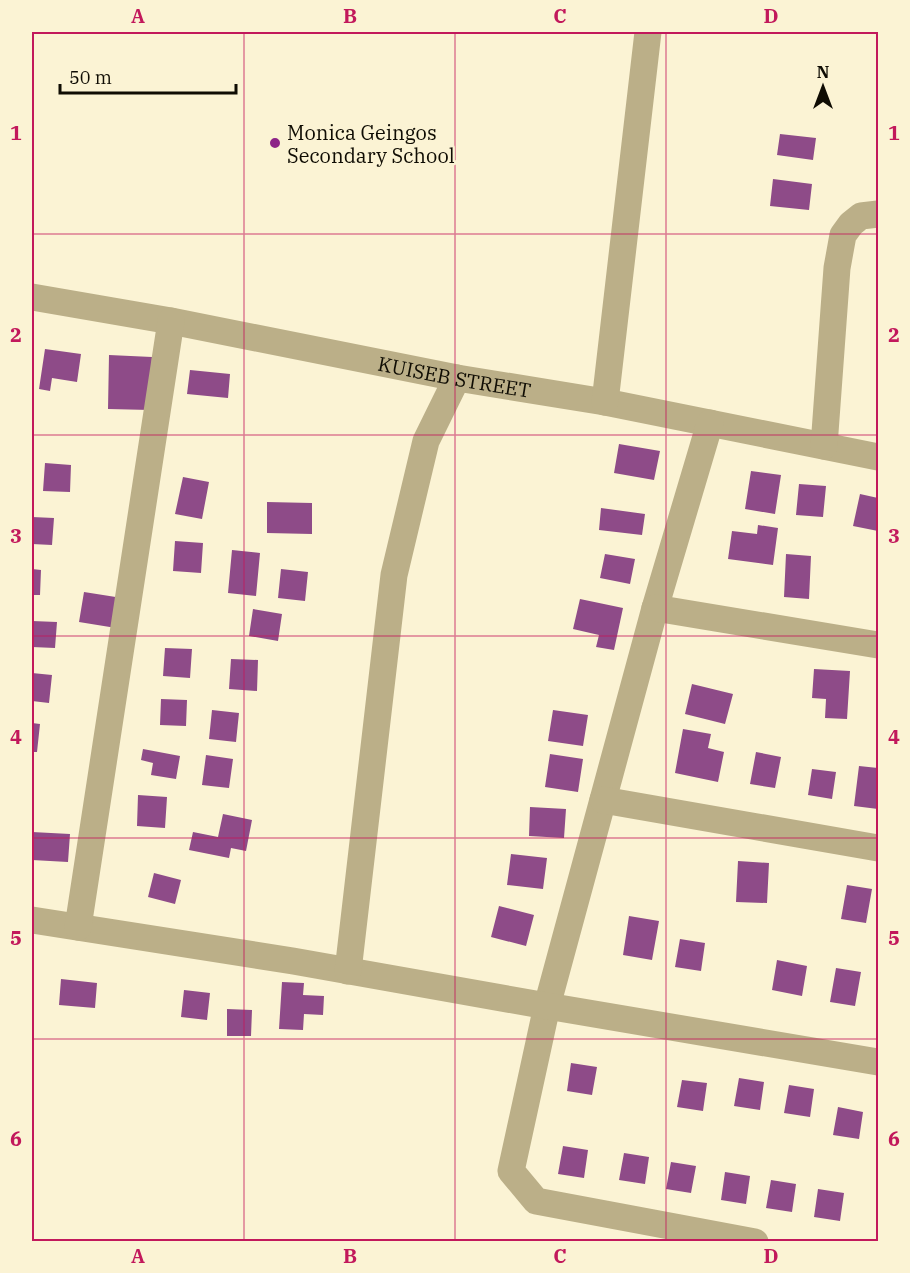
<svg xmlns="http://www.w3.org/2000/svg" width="910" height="1273" viewBox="0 0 910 1273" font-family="'IBM Plex Serif',serif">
<rect width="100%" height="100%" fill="#fbf3d4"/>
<path fill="#8e4b88" d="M 780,134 L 816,138 L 813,160 L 777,155 Z
M 773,179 L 812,184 L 809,210 L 770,206 Z
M 45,349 L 81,354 L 77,382 L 52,378 L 50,391 L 39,389 Z
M 109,355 L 152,357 L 150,410 L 108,409 Z
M 190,370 L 230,374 L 228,398 L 187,394 Z
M 619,444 L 660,451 L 654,480 L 614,473 Z
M 45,463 L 71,465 L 70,492 L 43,491 Z
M 751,471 L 781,475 L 775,514 L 745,509 Z
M 183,477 L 209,482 L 202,519 L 175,514 Z
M 799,484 L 826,486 L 823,517 L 796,515 Z
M 860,494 L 878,498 L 878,531 L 853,526 Z
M 267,502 L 312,503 L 312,534 L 267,533 Z
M 601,508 L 645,514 L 642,535 L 599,530 Z
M 32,517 L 54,518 L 52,545 L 32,544 Z
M 758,525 L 778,528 L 773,565 L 728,559 L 732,531 L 757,534 Z
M 175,541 L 203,543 L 201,573 L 173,571 Z
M 232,550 L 260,553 L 256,596 L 228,593 Z
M 605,554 L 635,559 L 630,584 L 600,578 Z
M 786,554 L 811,556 L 809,599 L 784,597 Z
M 32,569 L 41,570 L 40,595 L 32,595 Z
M 281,569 L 308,572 L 305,601 L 278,598 Z
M 84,592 L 122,598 L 116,628 L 79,622 Z
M 580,599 L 623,608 L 614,650 L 596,647 L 599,635 L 573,629 Z
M 253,609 L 282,614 L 278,641 L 249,636 Z
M 32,621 L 57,622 L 55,648 L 32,647 Z
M 165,648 L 192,649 L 190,678 L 163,676 Z
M 231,659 L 258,660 L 257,691 L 229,689 Z
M 814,669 L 850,671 L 847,719 L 825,718 L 826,699 L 812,698 Z
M 32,673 L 52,675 L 49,703 L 32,701 Z
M 692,684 L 733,694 L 725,724 L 685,714 Z
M 161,699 L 187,700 L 186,726 L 160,725 Z
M 212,710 L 239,713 L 236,742 L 209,739 Z
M 553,710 L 588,715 L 583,746 L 548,741 Z
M 32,723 L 40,724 L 37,752 L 32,752 Z
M 683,729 L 711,734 L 708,748 L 724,752 L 718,782 L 675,773 Z
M 143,749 L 180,756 L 176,779 L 151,775 L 153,763 L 141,760 Z
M 756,752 L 781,757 L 775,788 L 750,784 Z
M 550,754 L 583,759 L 578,792 L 545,787 Z
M 206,755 L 233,759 L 229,788 L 202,785 Z
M 859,766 L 878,768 L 878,809 L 854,806 Z
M 812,769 L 836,772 L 832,799 L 808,795 Z
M 138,795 L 167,797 L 165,828 L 137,826 Z
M 530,807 L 566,809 L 564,838 L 529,836 Z
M 223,814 L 252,820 L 246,851 L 231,848 L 229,858 L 189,850 L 193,832 L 218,837 Z
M 32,832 L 70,834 L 68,862 L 32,860 Z
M 511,854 L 547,858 L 543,889 L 507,885 Z
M 738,861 L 769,863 L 767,903 L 736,902 Z
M 154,873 L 181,880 L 175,904 L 148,897 Z
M 847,885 L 872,889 L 866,923 L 841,919 Z
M 499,906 L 534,915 L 526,946 L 491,937 Z
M 629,916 L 659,921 L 652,960 L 623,955 Z
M 680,939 L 705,943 L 701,971 L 675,967 Z
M 777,960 L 807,966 L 802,996 L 772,990 Z
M 836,968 L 861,972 L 855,1006 L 830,1002 Z
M 61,979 L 97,983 L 95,1008 L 59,1005 Z
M 282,982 L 304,983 L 303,995 L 324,996 L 323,1015 L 304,1014 L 303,1030 L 279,1029 Z
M 184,990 L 210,993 L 207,1020 L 181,1017 Z
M 227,1009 L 252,1010 L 251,1036 L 227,1036 Z
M 571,1063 L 597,1067 L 592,1095 L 567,1091 Z
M 739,1078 L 764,1082 L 760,1110 L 734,1106 Z
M 682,1080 L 707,1083 L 703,1111 L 677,1107 Z
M 789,1085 L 814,1089 L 810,1117 L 784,1113 Z
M 838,1107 L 863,1112 L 859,1139 L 833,1135 Z
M 563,1146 L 588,1150 L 584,1178 L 558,1174 Z
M 624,1153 L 649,1157 L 645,1184 L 619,1180 Z
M 671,1162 L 696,1166 L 691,1193 L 666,1189 Z
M 725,1172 L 750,1176 L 746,1204 L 721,1200 Z
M 771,1180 L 796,1184 L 792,1212 L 766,1208 Z
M 818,1189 L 844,1193 L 840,1221 L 814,1217 Z"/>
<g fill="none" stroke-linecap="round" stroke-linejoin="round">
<g stroke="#bbaf88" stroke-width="27">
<path id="s1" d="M 32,297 L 171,321 L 457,378 L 605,402 L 878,457"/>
<path d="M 605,402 L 648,32"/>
<path d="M 710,423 L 655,608 L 547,1006 L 511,1171 L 536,1201 L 755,1242"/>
<path d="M 824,446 L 837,268 L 843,235 L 851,224 L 861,216 L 878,214"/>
<path d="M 655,608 L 878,645"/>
<path d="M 603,800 L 878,848"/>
<path d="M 32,920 L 293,961 L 547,1006 L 878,1062"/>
<path d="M 78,927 L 171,321"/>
<path d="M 348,971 L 394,575 L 426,441 L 457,378"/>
</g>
</g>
<path fill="none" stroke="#c2185b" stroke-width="1.5" stroke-opacity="0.55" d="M 244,32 L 244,1242M 455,32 L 455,1242M 666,32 L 666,1242M 32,234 L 878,234M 32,435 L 878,435M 32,636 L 878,636M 32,838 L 878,838M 32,1039 L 878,1039"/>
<circle fill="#8d2387" stroke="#fbf3d4" stroke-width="2" cx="275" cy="143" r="6"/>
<g text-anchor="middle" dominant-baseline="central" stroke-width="4.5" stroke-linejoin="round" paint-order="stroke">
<g font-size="20" fill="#0f0c03" stroke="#fbf3d4" text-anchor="start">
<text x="287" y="132">Monica Geingos<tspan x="287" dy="23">Secondary School</tspan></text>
</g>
<g font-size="20" fill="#0f0c03" stroke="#fbf3d4">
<text stroke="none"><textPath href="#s1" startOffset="430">KUISEB STREET</textPath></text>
</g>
</g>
<rect width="910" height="1273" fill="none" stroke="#fbf3d4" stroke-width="66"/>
<g transform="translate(823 87)" stroke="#fbf3d4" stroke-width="4.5" paint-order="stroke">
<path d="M0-4.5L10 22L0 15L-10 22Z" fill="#0f0c03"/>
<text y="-9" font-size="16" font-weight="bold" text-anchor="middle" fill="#0f0c03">N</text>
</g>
<path d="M60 84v9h176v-9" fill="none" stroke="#0f0c03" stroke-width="3"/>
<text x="69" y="84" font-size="18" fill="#0f0c03" stroke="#fbf3d4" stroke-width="4.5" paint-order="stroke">50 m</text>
<rect x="33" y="33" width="844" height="1207" fill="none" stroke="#c2185b" stroke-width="2"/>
<g font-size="20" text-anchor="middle" font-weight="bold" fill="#c2185b">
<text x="138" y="23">A</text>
<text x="350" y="23">B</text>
<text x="560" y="23">C</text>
<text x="771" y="23">D</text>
<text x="16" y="140">1</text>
<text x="894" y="140">1</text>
<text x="16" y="342">2</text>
<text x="894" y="342">2</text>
<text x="16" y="543">3</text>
<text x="894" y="543">3</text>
<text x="16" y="744">4</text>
<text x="894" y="744">4</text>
<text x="16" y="945">5</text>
<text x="894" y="945">5</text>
<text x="16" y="1146">6</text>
<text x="894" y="1146">6</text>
<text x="138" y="1263">A</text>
<text x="350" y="1263">B</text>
<text x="560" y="1263">C</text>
<text x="771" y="1263">D</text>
</g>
</svg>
